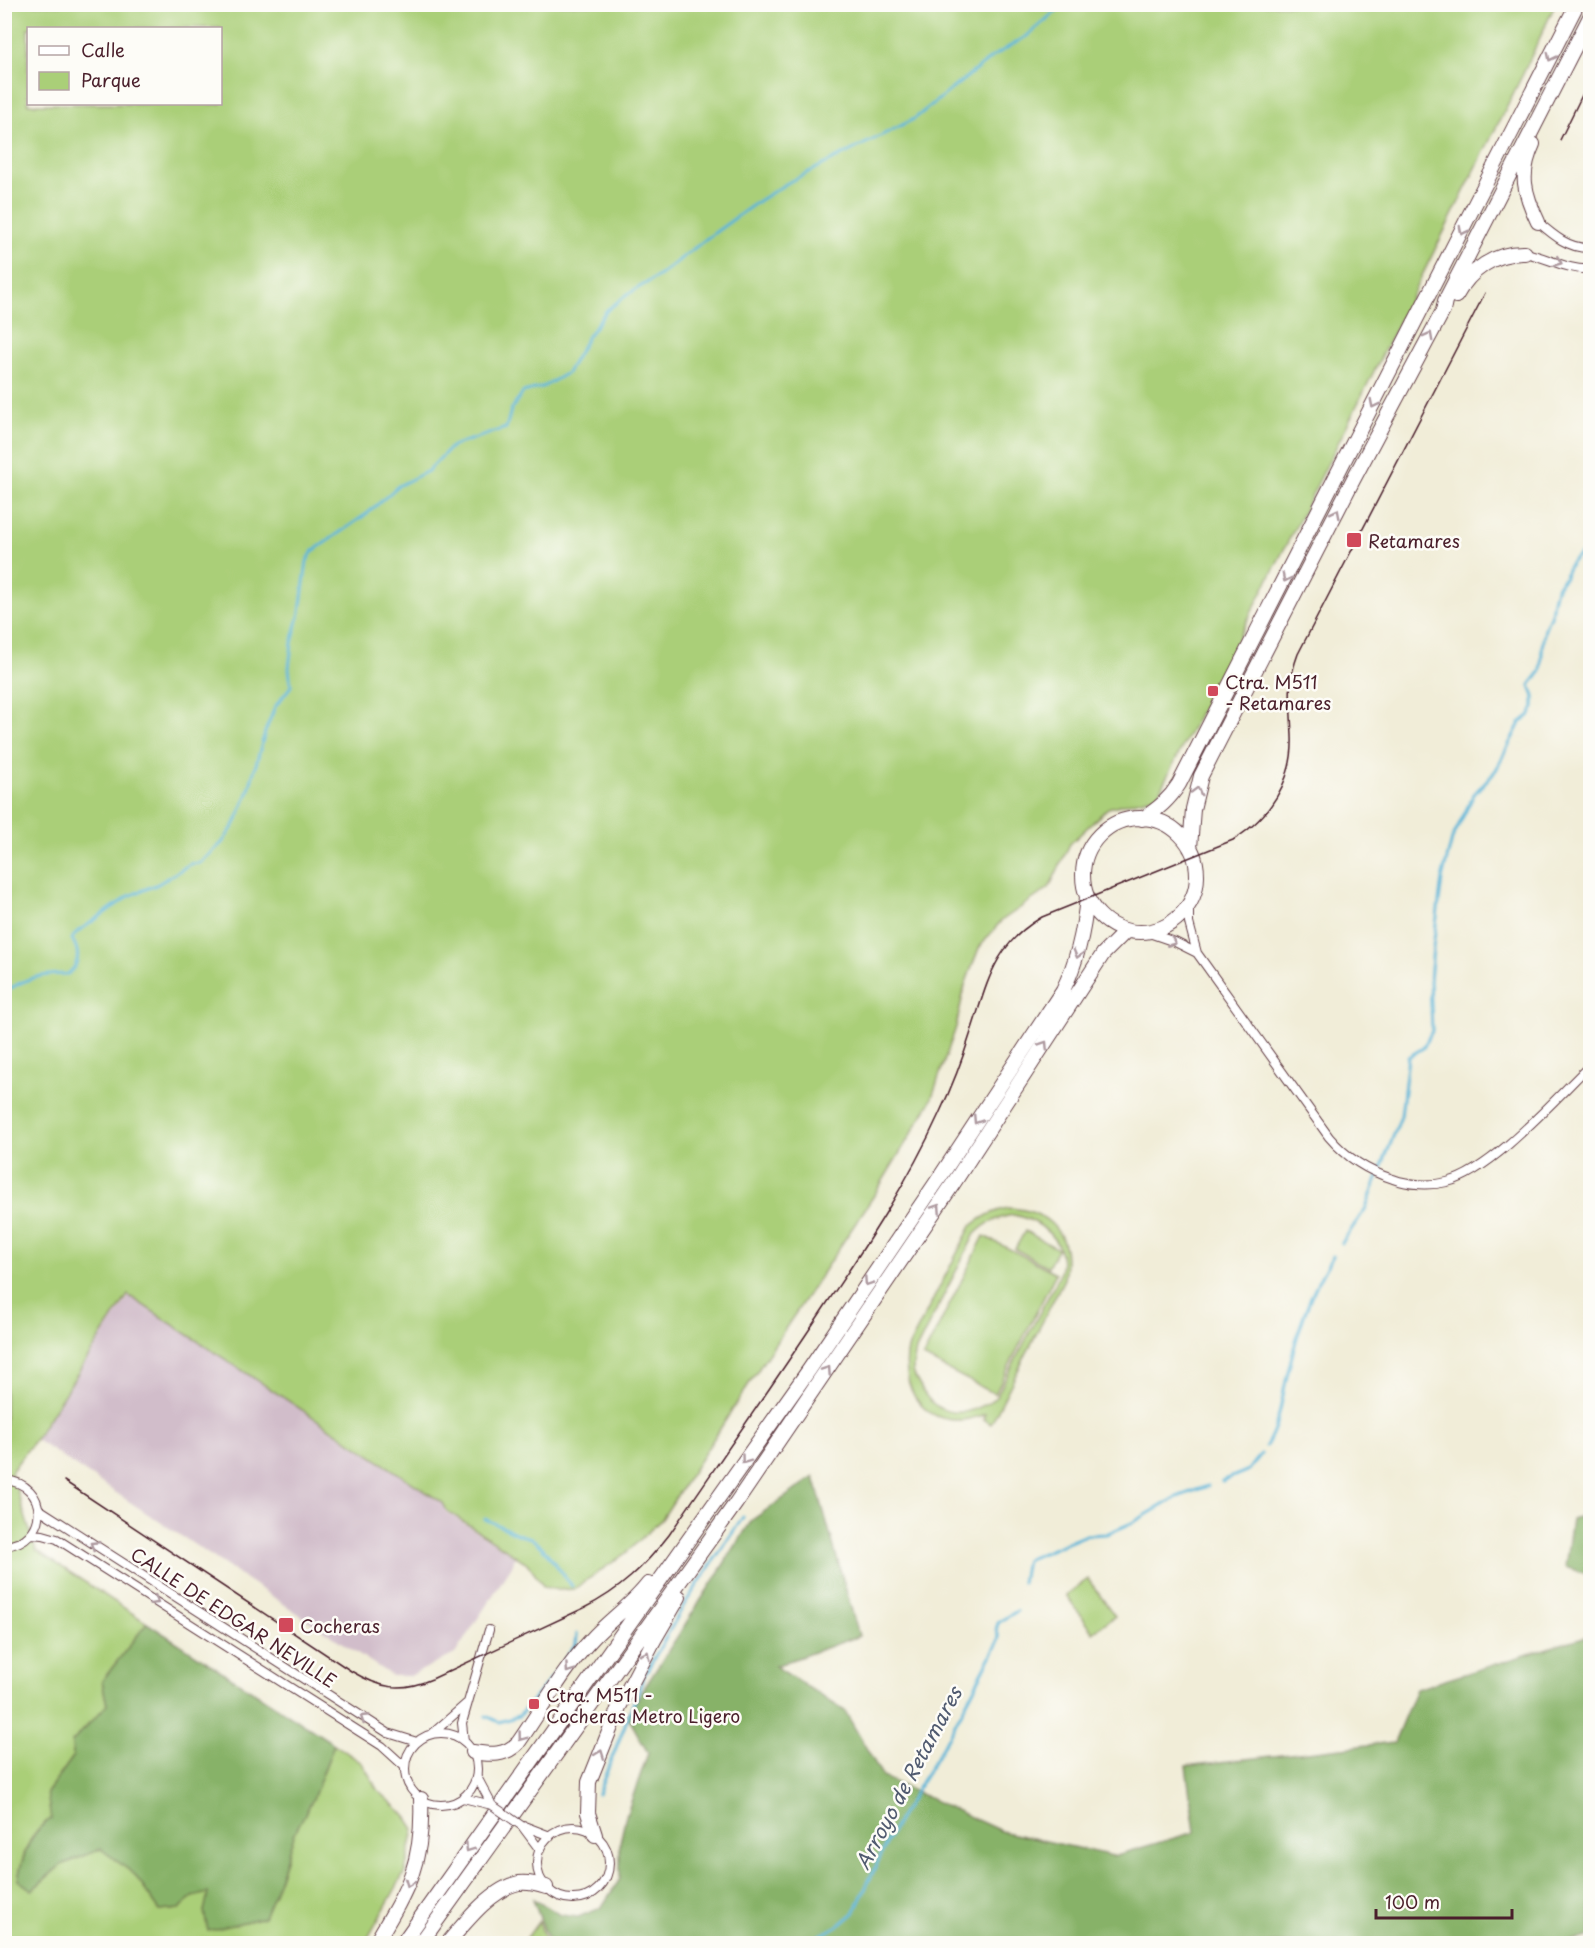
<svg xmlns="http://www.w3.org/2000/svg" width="1595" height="1948" viewBox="0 0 1595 1948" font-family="'Playpen Sans',sans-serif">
<rect width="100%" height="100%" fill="#fdfcf7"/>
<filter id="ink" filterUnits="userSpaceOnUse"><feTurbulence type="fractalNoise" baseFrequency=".0167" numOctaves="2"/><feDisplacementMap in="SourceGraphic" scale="12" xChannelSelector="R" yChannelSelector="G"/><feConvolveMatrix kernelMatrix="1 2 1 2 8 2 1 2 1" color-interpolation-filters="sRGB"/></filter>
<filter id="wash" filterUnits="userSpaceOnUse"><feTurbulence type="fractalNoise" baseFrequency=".008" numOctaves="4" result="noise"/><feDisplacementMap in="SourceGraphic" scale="24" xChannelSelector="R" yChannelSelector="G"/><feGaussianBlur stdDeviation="1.35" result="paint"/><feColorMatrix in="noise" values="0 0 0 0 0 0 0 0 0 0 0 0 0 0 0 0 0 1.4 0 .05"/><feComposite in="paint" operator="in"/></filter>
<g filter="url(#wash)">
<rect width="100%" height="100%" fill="#f1edd8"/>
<path fill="#d1bdca" d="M 129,1296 L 443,1503 L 446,1512 L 515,1556 L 513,1564 L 455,1654 L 410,1676 L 392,1676 L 35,1439 Z"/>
<path fill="#aacf78" stroke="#7a7752" stroke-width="1.5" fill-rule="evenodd" d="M 5,5 L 1555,5 L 1523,74 L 1312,495 L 1157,796 L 1108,808 L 1070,844 L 1049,888 L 1001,921 L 979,948 L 965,985 L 956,1027 L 930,1103 L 873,1197 L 767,1356 L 662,1519 L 626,1553 L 574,1589 L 558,1590 L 544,1587 L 527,1563 L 447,1511 L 443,1503 L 128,1295 L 36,1438 L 11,1472 L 36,1550 L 147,1623 L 102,1681 L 107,1705 L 72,1742 L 73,1757 L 47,1793 L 52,1819 C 29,1830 22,1857 18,1880 L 32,1890 L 61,1865 L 101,1849 L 134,1874 L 160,1911 L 179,1909 L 193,1897 L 209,1892 L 204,1912 L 278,1883 L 295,1832 L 313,1799 L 334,1744 L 362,1763 L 379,1791 L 405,1815 L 414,1829 L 405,1872 L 365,1943 L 5,1944 ZM 28,28 L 220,28 L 220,104 L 28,104 Z
M 1008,1208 C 1051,1210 1073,1236 1064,1279 L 991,1424 L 983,1419 L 985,1414 C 935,1435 898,1399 908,1348 L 971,1226 C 983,1216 993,1211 1008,1208 ZM 1013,1215 C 1039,1219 1069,1242 1060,1273 C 1056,1285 1047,1298 1041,1310 C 1026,1339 1011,1368 996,1397 C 969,1418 937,1420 920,1386 C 917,1381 913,1375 913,1369 C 913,1363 915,1356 916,1350 L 975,1234 C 987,1222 997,1218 1013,1215 Z
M 1025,1231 L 1058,1249 L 1048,1267 L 1015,1249 Z
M 984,1236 L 1056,1273 L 995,1394 L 923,1357 Z
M 1088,1579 L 1115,1616 L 1093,1632 L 1066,1595 Z
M 539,1921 L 546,1943 L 523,1943 Z"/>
<path fill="#87b268" stroke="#68684a" stroke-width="1.5" d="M 814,1477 L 859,1636 L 775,1666 L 845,1711 L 883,1777 L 1001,1831 L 1113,1856 L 1195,1832 L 1186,1766 L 1394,1742 L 1416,1689 L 1590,1635 L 1590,1936 L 1564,1944 L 1151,1944 L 1110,1941 L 1088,1944 L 549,1943 L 533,1899 L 561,1915 L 578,1917 L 601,1908 L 620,1879 L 620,1843 L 625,1819 L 648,1753 L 627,1715 L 752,1520 Z
M 1590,1512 L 1590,1575 L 1565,1567 L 1572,1519 Z
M 147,1623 L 334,1744 L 313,1799 L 295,1832 L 278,1883 L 264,1917 L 208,1931 L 204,1912 L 208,1893 L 193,1897 L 179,1909 L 160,1911 L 134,1874 L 101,1849 L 61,1865 L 32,1890 L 18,1880 C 22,1857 30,1830 51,1819 L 47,1793 L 73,1757 L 72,1742 L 107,1705 L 102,1681 Z"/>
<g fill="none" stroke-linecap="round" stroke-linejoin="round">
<path stroke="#5bb5d8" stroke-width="3" d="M 4,993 C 26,977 42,974 68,974 C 80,964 80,952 72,939 L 76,933 L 129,896 L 158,884 L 190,864 L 200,863 L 222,843 L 235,824 L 248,793 L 265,732 L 275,707 L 291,686 L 289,668 L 292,643 L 300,612 L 307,561 L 313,551 L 368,513 L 398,486 L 428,471 L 452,446 L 506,428 L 511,410 L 523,392 L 543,387 L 567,373 L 588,336 L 607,310 L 628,294 L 660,275 L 706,239 L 760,200 L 789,182 L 914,119 L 992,57 L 1027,36 L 1064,4
M 1342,1243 L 1366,1208 L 1401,1116 L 1408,1057 L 1423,1048 L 1432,1031 L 1430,981 L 1433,947 L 1442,879 L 1452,839 L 1474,794 L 1496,770 L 1520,723 L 1530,715 L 1534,707 L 1534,697 L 1530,685 L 1541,671 C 1542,658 1541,626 1551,617 C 1552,604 1554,586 1565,577 C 1566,563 1580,555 1590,546
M 1266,1446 C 1280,1422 1281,1402 1287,1376 C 1297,1333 1309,1292 1333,1256
M 1222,1481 L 1249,1470 L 1261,1454
M 485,1519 L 520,1535 L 531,1538 L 542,1547 L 572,1586
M 1022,1582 L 1026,1560 L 1086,1535 L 1106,1534 L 1132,1523 L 1177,1497 L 1208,1486
M 486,1716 L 499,1722 L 519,1716 L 549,1681 L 576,1644 L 577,1634
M 598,1794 L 644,1676 L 684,1605 L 743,1517
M 804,1944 L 841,1924 L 854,1913 L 892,1831 L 946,1741 L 997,1645 L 999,1637 L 996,1630 L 998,1623 L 1017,1611"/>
</g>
</g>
<g filter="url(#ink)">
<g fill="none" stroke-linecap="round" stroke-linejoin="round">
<g stroke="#633e45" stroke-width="10">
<path id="street" d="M 1538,222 C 1553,235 1569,249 1590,248
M 1525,253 C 1546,257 1570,271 1590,269
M 1189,904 L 1189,923 L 1197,953
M 1146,932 L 1175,942 L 1197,953 L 1329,1137 C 1346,1157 1367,1171 1393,1179 C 1409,1185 1430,1186 1447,1182 C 1491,1172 1557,1097 1590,1065
M 4,1480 C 50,1483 50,1542 4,1546
M 39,1509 L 388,1733 L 417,1742
M 31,1534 L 43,1535 L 57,1539 L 382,1746 L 405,1767
M405 1769a36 36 0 1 1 72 0a36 36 0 1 1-72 0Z
M 433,1733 L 466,1704
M 464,1741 L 462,1723 L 489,1630
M 477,1777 L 492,1805
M 463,1798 L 492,1805
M 522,1826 L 540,1850
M 524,1826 L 550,1836
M537 1863a36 36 0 1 1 72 0a36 36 0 1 1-72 0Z"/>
</g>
<g stroke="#633e45" stroke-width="16">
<path id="highway" d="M 1533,144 C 1519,174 1524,193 1538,222
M 1456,296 C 1470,270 1495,252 1525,253
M1083 875a57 57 0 1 1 114 0a57 57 0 1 1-114 0Z
M 1142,819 C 1158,809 1169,800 1179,784 L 1577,4
M 1190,848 L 1193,809 L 1201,776 L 1353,480 L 1443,311 L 1445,301 L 1590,17
M 473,1752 C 491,1755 505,1756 518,1743 C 542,1709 563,1670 591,1640 C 609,1620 632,1605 648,1584
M 595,1835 L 588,1813 L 589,1782 L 619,1707 L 654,1640 L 679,1597
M 375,1944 C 407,1890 424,1864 421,1799
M 402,1944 L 809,1370 L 940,1177 L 1063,990 C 1078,960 1084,930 1087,897
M 420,1944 L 736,1503 L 953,1184 L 1103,954 L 1126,931
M 447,1944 C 464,1924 492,1888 519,1883 C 528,1882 537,1884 546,1887"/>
</g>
<use href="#street" stroke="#fff" stroke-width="8"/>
<use href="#highway" stroke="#fff" stroke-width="14"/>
<path stroke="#4a1f2b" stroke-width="1.5" d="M 1560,140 L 1590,79
M 64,1481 L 351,1671 C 380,1688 400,1693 432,1679 L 584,1608 C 620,1590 644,1567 669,1535 C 721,1459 774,1383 825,1306 C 867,1244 908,1182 939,1114 C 952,1087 963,1058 972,1029 C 988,981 994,945 1042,917 L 1233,840 C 1269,818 1294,781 1292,736 C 1291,703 1286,686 1298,654 L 1485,293"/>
<g stroke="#633e45" stroke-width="10" stroke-linecap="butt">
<path id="street-bridge" d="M 492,1805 L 522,1826"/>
</g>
<use href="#street-bridge" stroke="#fff" stroke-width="8"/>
</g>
<defs><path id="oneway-chevron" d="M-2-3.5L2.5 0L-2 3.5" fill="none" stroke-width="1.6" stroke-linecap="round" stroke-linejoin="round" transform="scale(1.5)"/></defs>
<g stroke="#ae9aa0">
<use href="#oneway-chevron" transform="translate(1551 57) rotate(116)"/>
<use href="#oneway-chevron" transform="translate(1463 231) rotate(117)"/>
<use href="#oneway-chevron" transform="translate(1558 262) rotate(22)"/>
<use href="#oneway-chevron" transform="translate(1429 336) rotate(-62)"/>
<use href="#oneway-chevron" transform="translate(1374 404) rotate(117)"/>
<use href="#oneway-chevron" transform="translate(1336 513) rotate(-63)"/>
<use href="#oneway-chevron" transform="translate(1286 578) rotate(117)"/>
<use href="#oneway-chevron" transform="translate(1197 791) rotate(-75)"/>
<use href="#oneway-chevron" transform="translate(1172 942) rotate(22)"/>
<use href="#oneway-chevron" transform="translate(1078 954) rotate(105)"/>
<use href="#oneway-chevron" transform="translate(1044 1045) rotate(-57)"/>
<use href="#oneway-chevron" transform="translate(977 1120) rotate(123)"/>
<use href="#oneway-chevron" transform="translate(937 1208) rotate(-56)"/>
<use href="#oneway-chevron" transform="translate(868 1282) rotate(124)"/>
<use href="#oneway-chevron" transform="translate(827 1370) rotate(-56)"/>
<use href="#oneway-chevron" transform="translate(745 1460) rotate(126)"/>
<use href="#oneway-chevron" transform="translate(94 1545) rotate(-147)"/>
<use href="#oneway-chevron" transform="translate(155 1601) rotate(32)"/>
<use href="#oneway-chevron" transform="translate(646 1655) rotate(-63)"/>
<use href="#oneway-chevron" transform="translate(569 1669) rotate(125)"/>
<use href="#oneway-chevron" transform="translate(364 1718) rotate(-147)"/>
<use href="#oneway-chevron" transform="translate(522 1737) rotate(127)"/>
<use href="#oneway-chevron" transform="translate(600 1754) rotate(-69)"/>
<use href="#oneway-chevron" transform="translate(469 1848) rotate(125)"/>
<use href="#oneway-chevron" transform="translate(409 1883) rotate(111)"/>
</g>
</g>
<g fill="#d1495b" stroke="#fdfcf7" stroke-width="2">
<rect x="1346" y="532" width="16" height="16" rx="3"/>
<rect x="1207" y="685" width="12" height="12" rx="3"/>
<rect x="278" y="1617" width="16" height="16" rx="3"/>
<rect x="528" y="1698" width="12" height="12" rx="3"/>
</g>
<g text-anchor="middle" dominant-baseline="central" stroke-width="5" stroke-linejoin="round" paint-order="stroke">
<g font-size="18" fill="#4a1f2b" stroke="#fdfcf7" text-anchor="start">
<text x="1368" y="540">Retamares</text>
<text x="1225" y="681">Ctra. M511<tspan x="1225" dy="21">- Retamares</tspan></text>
<text x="300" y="1625">Cocheras</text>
<text x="546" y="1694">Ctra. M511 -<tspan x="546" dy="21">Cocheras Metro Ligero</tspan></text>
</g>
<g font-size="18" fill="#4a1f2b" stroke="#fdfcf7">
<text transform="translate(234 1617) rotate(33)">CALLE DE EDGAR NEVILLE</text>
</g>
<g font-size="20" font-style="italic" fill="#515b70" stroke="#fdfcf7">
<text transform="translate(908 1778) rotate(-62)">Arroyo de Retamares</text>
</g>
</g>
<rect width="1595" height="1948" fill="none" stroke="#fdfcf7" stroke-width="24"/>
<rect x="27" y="27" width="195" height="78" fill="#fdfcf7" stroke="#b5a4a5" stroke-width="1.5"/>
<rect x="39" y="46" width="30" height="9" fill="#ffffff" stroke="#b5a4a5" stroke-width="1.5"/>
<text x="81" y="57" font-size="18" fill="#4a1f2b">Calle</text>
<rect x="39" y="72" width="30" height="18" fill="#aacf78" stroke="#b5a4a5" stroke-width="1.5"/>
<text x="81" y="87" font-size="18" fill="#4a1f2b">Parque</text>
<path d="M1376 1909v9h136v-9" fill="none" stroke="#4a1f2b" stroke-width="3"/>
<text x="1385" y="1909" font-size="18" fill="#4a1f2b" stroke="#fdfcf7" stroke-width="4.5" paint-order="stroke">100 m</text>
</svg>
